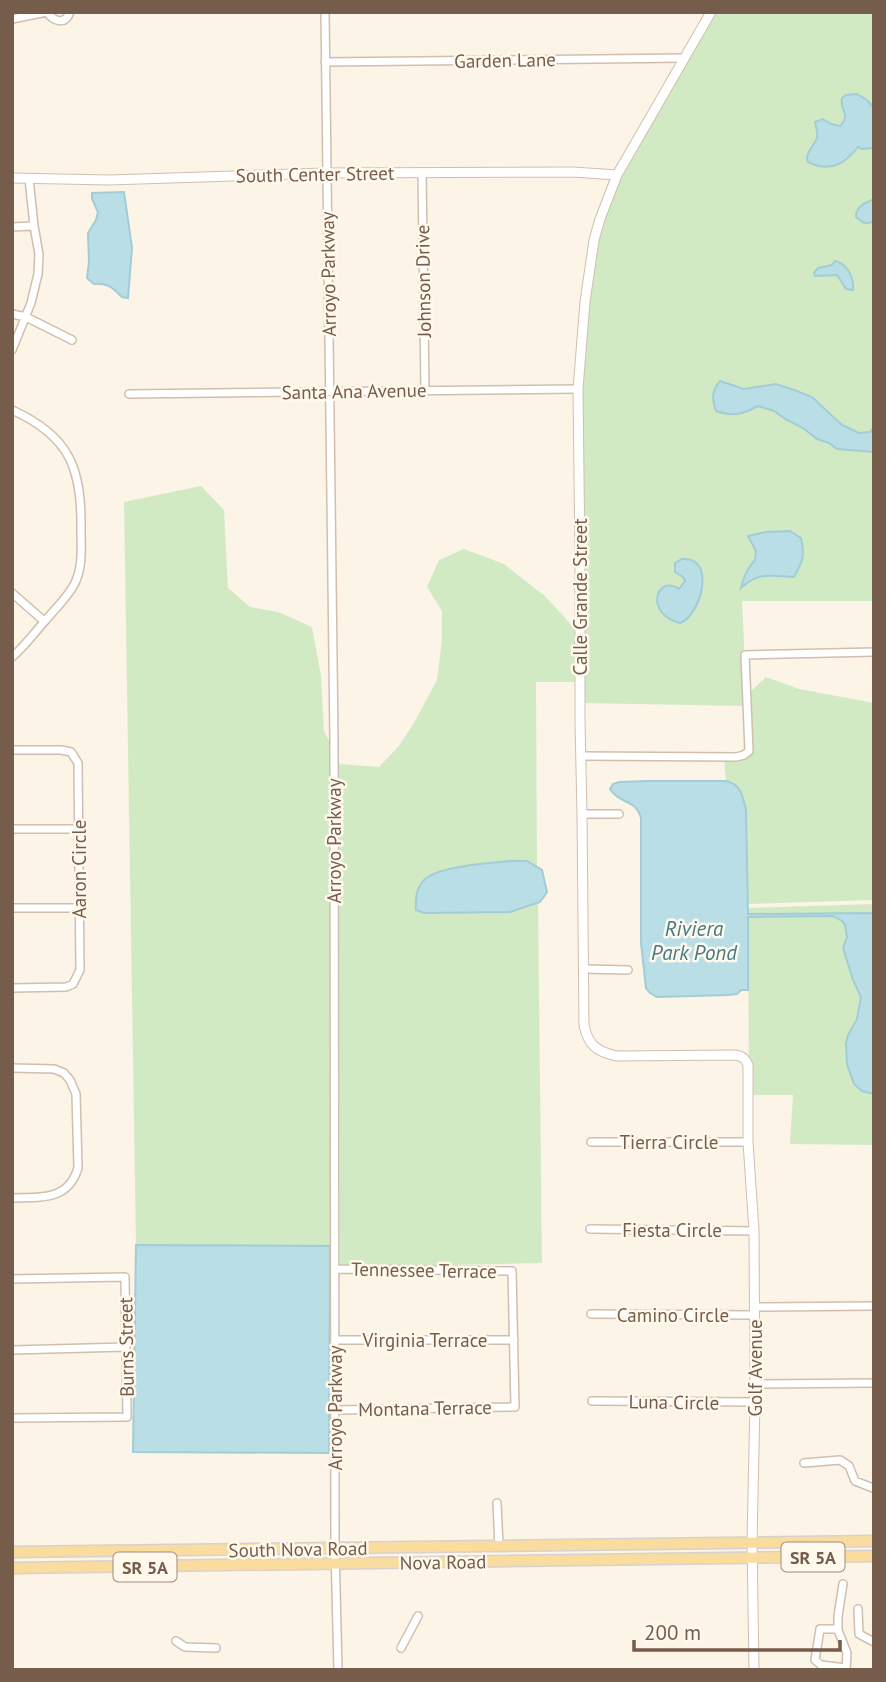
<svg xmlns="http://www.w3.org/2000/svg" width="886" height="1682" viewBox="0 0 886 1682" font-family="'PT Sans',sans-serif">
<rect width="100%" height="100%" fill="#fcf4e6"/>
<path fill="#d2eac4" d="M 710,12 L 874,12 L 874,601 L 742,601 L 747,706 L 580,703 L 578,389 L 594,240 L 617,175 Z
M 201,486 L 224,510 L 228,588 L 250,607 L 278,612 L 312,627 L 321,676 L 324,731 L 330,743 L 332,1268 L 330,1246 L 136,1245 L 124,502 Z
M 464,549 L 504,564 L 546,597 L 576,630 L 576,682 L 536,682 L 537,867 L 527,861 L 425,879 C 417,891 415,895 416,910 L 424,913 L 510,912 L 538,902 L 542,1263 L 404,1266 L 340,1265 L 338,760 L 340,764 L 379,767 L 398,747 L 414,723 L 437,680 L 442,639 L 442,611 L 427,587 L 439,560 Z
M 766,677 L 799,689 L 874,703 L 874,900 L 748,904 L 746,810 L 733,782 L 726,781 L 724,760 C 736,760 747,760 754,751 L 753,749 L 750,692 Z
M 874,904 L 874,1145 L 790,1144 L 793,1095 L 749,1095 L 748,908 Z"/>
<path fill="#badee6" stroke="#a1cdd7" stroke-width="2" d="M 857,94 L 867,100 L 874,108 L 874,148 L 862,149 L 858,147 C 846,162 834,171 815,165 C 810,163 807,163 807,158 C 807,151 815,144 817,138 C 818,134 816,127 815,122 L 823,119 L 831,124 L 840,126 C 852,114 839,111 842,98 L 846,95 Z
M 124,192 L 132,248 L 128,298 L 122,297 C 113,288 107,282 94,284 L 87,278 L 89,262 L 88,233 L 96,220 L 98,212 L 92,199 L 92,193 Z
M 874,199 L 874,221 L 869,223 L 864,223 L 856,217 C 856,206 865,203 874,199 Z
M 835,261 C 848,264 854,278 853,290 L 846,289 L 837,275 L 815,276 L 814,273 L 818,268 L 832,265 Z
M 720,381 L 744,389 L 776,384 L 794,390 L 812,397 L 842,425 L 859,433 L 870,432 L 874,427 L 874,452 L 837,449 L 829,443 L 817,439 L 803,428 L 785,419 L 774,411 L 758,406 C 743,414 733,417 716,411 C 712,399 711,391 720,381 Z
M 790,531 L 801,538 C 805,556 803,561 794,577 C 772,576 759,571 741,588 C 744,577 747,568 755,560 L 756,551 L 748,536 L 766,532 Z
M 682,559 C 717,556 701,616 680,623 C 644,614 656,574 679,589 L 685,581 L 683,577 L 675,572 L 675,563 Z
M 647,781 L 726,781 C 741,784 743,797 746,810 L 748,914 L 874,913 L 874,1094 L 862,1091 L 854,1084 L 847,1064 L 846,1043 L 848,1035 L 857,1019 L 861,997 L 853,980 L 843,948 L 847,937 L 845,925 L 842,921 L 833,916 L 748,917 L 748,990 L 741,990 L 737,994 L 728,995 L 657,997 L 650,993 L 646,988 L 641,943 L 641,818 C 636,799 619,804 610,789 L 613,784 L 619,782 Z
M 511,861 L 527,861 L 542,870 L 547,892 L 540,902 L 510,912 L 424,913 L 416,910 C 415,898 416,887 425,879 C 439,866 491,863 511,861 Z
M 136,1245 L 330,1246 L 329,1453 L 133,1452 Z"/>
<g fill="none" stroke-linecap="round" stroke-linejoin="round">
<g stroke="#d0bfaf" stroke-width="10">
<path id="minor" d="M 47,12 C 53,21 65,26 70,12
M 325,12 L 334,740 L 335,1548 L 338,1670
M 12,19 L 47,12
M 325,62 L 685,58
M 422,172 L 425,391
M 12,227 L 34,226
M 12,314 L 26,317 L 72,340
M 12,350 L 31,303 L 38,274 L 39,254 L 34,226 L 29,178
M 129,394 L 578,389
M 12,410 C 70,436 82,469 81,530 C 81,548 83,566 75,583 C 68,597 55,609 45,621 C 34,633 24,647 12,657
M 12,593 L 44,621
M 12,750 L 61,750 L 71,752 L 78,763 L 80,970 L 73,984 L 66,987 L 12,988
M 581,756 L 736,757 L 744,755 L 749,751 L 745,655 L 874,652
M 582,814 L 619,814
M 12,829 L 79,829
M 12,908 L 79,908
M 584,969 L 628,970
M 12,1068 L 54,1069 L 64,1073 L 70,1080 L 76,1094 L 78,1168 C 68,1201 41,1197 12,1198
M 591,1142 L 748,1142
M 590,1229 L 754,1231
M 12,1279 L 125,1277 L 127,1417 L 12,1418
M 755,1307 L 874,1306
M 591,1314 L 755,1315
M 335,1340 L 514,1340
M 12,1350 L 126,1347
M 755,1384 L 874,1383
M 592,1401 L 755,1402
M 336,1410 L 515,1407 L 512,1271 L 336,1269
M 804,1463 L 840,1460 L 849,1466 L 855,1481 L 873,1488
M 497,1503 L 499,1546
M 843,1584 L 838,1616 L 838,1630 L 847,1653 L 846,1670
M 858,1609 L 859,1634 L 874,1642
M 838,1629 L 820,1629 L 815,1660 L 821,1665 L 846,1668
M 176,1641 L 185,1647 L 216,1648
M 401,1648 L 418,1616"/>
</g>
<g stroke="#d0bfaf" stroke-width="11">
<path id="tertiary" d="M 711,12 L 617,175 L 600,219 L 594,240 L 585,302 L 578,389 L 580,561 L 580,722 L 582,814 L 584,1025 C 588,1045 596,1051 616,1056 L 735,1055 C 742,1056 745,1058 748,1065 L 748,1142 L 754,1231 L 755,1402 L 752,1542 L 754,1670
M 12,178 L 109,180 L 326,173 L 573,172 L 617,175"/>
</g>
<g stroke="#d8d1cd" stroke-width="13">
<path id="primary" d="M 12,1552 L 874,1541
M 12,1568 L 874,1556"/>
</g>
<use href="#minor" stroke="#fff" stroke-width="7"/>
<use href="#tertiary" stroke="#fff" stroke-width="9"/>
<use href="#primary" stroke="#fadc9f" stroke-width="10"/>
</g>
<g text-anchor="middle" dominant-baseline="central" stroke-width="5" stroke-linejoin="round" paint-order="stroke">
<g fill="#fff8ec" stroke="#9e8b7b" stroke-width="2">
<rect x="781.5" y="1542.5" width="63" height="29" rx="5"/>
<rect x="113.5" y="1552.5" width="63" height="29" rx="5"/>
</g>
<g font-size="18" font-weight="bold" fill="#755c4b">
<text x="813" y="1557">SR 5A</text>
<text x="145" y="1567">SR 5A</text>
</g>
<g font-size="19" fill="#755c4b" stroke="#fff8ec">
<text transform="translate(505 60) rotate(-1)">Garden Lane</text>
<text transform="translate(315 174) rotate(-1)">South Center Street</text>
<text transform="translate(328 274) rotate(-91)">Arroyo Parkway</text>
<text transform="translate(423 281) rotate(-91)">Johnson Drive</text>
<text transform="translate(354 391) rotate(-1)">Santa Ana Avenue</text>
<text transform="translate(580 597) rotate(-90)">Calle Grande Street</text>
<text transform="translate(334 841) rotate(-90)">Arroyo Parkway</text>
<text transform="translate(79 869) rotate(-90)">Aaron Circle</text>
<text x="669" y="1142">Tierra Circle</text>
<text x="672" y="1230">Fiesta Circle</text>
<text transform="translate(424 1270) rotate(1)">Tennessee Terrace</text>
<text x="673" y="1315">Camino Circle</text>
<text x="425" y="1340">Virginia Terrace</text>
<text transform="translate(126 1347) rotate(-91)">Burns Street</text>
<text transform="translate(755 1368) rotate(-90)">Golf Avenue</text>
<text transform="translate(674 1402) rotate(1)">Luna Circle</text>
<text transform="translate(335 1408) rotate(-90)">Arroyo Parkway</text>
<text transform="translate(425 1408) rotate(-1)">Montana Terrace</text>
<text transform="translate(298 1549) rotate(-1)">South Nova Road</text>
<text transform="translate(443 1562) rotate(-1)">Nova Road</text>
</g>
<g font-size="21" font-style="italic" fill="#457a88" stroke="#fff8ec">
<text x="694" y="928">Riviera<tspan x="694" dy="24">Park Pond</tspan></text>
</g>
</g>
<rect width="886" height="1682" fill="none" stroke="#755c4b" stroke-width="28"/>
<path d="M634 1640v10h206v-10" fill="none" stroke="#755c4b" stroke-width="3.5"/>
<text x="644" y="1640" font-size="21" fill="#755c4b" stroke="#fff8ec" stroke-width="5" paint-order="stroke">200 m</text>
</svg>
